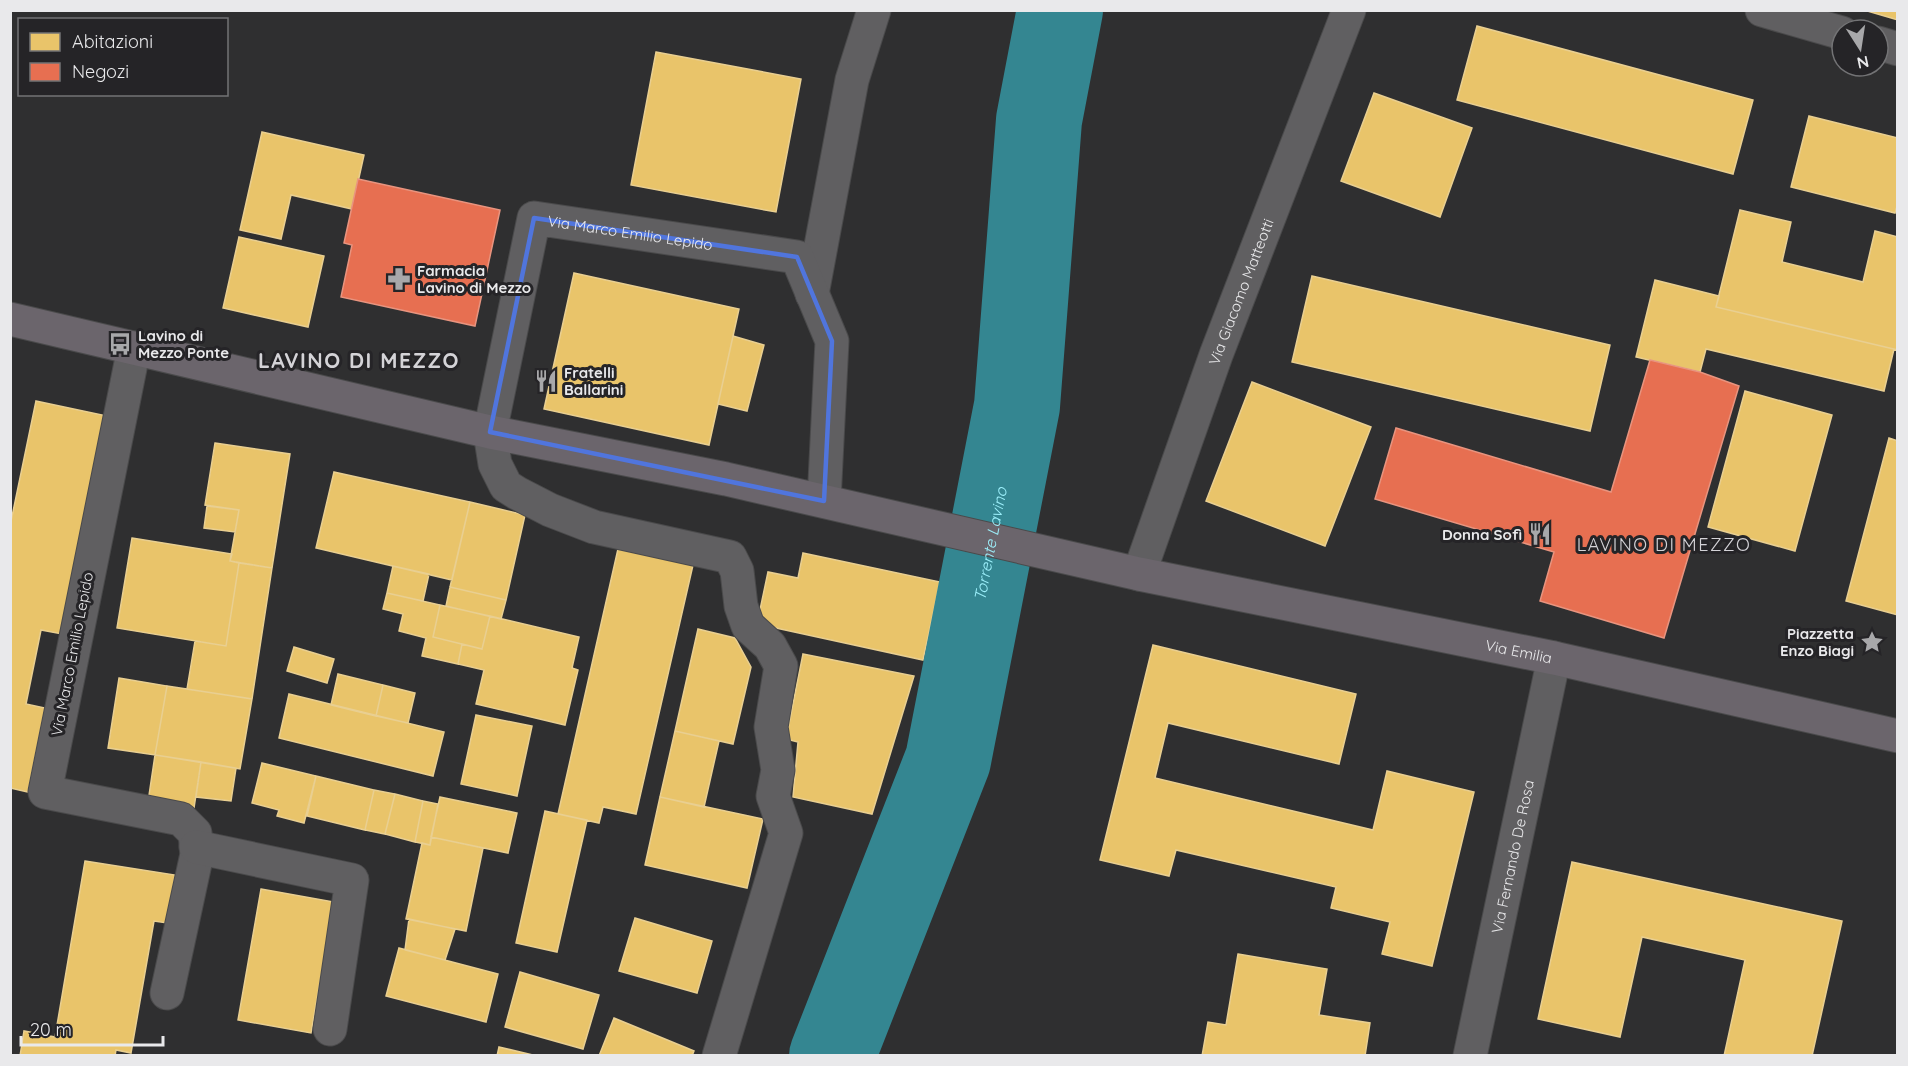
<svg xmlns="http://www.w3.org/2000/svg" width="1908" height="1066" viewBox="0 0 1908 1066" font-family="Quicksand,sans-serif">
<rect width="100%" height="100%" fill="#2f2f30"/>
<path fill="#e9c46a" stroke="#e9cf91" stroke-width="1.5" d="M 1864,10 L 1898,10 L 1898,20 Z
M 1477,26 L 1753,100 L 1733,174 L 1457,100 Z
M 656,52 L 801,79 L 776,212 L 631,185 Z
M 1374,93 L 1472,128 L 1440,217 L 1341,181 Z
M 1809,116 L 1898,138 L 1898,203 L 1895,213 L 1791,187 Z
M 262,132 L 364,155 L 352,209 L 291,195 L 281,239 L 240,230 Z
M 1740,210 L 1791,222 L 1782,262 L 1863,282 L 1875,231 L 1898,237 L 1898,350 L 1716,307 Z
M 239,237 L 324,256 L 308,327 L 223,308 Z
M 574,273 L 739,309 L 709,445 L 544,409 Z
M 1312,276 L 1610,345 L 1590,431 L 1292,362 Z
M 1655,280 L 1719,296 L 1716,307 L 1894,349 L 1884,391 L 1706,349 L 1700,372 L 1636,357 Z
M 733,336 L 764,345 L 747,411 L 718,404 Z
M 1252,382 L 1371,427 L 1325,546 L 1206,501 Z
M 1745,391 L 1832,415 L 1795,551 L 1708,527 Z
M 36,401 L 107,416 L 62,634 L 41,630 L 26,704 L 45,708 L 28,792 L 10,788 L 10,526 Z
M 1889,438 L 1898,441 L 1898,615 L 1846,601 Z
M 215,443 L 290,454 L 272,568 L 230,561 L 239,510 L 205,505 Z
M 334,472 L 470,502 L 452,580 L 316,548 Z
M 470,502 L 525,515 L 506,600 L 450,587 Z
M 207,506 L 239,510 L 235,532 L 204,528 Z
M 132,538 L 232,554 L 230,561 L 239,563 L 226,646 L 117,628 Z
M 618,549 L 693,565 L 636,814 L 603,807 L 599,823 L 558,814 Z
M 803,553 L 940,582 L 923,660 L 757,624 L 768,572 L 798,578 Z
M 239,563 L 272,568 L 252,699 L 187,689 L 195,641 L 226,646 Z
M 393,566 L 429,574 L 423,601 L 387,593 Z
M 450,587 L 506,600 L 501,619 L 446,606 Z
M 387,593 L 440,605 L 433,637 L 462,644 L 458,664 L 422,656 L 426,638 L 399,631 L 403,614 L 383,609 Z
M 440,605 L 490,616 L 482,649 L 433,637 Z
M 490,616 L 579,637 L 572,668 L 578,670 L 565,725 L 476,704 L 484,670 L 458,664 L 462,644 L 482,649 Z
M 698,629 L 735,638 L 751,667 L 733,744 L 675,731 Z
M 1153,645 L 1356,694 L 1339,764 L 1168,723 L 1155,778 L 1373,830 L 1387,771 L 1474,792 L 1432,966 L 1382,954 L 1390,922 L 1331,908 L 1336,887 L 1176,850 L 1169,876 L 1100,860 Z
M 294,647 L 334,659 L 327,683 L 287,671 Z
M 803,654 L 914,676 L 872,814 L 793,797 L 798,742 L 786,739 Z
M 338,674 L 383,685 L 376,716 L 331,705 Z
M 119,678 L 167,686 L 155,755 L 108,748 Z
M 383,685 L 415,693 L 408,723 L 376,716 Z
M 167,686 L 252,699 L 240,769 L 155,755 Z
M 289,694 L 444,732 L 433,776 L 279,738 Z
M 476,715 L 532,726 L 517,796 L 461,784 Z
M 675,731 L 719,741 L 704,807 L 660,797 Z
M 155,755 L 201,762 L 194,808 L 148,802 Z
M 201,762 L 236,768 L 231,801 L 196,797 Z
M 262,763 L 316,776 L 304,823 L 277,816 L 279,810 L 252,803 Z
M 316,776 L 374,790 L 365,830 L 307,816 Z
M 374,790 L 395,794 L 385,834 L 365,830 Z
M 395,794 L 423,801 L 415,842 L 385,834 Z
M 440,797 L 517,813 L 508,853 L 431,837 Z
M 660,797 L 763,819 L 747,888 L 645,865 Z
M 423,801 L 438,804 L 430,845 L 415,842 Z
M 545,811 L 587,820 L 557,952 L 516,943 Z
M 431,837 L 483,848 L 466,931 L 406,919 L 422,843 L 430,845 Z
M 85,861 L 175,875 L 167,923 L 154,921 L 131,1053 L 116,1050 L 115,1056 L 20,1056 L 24,1031 L 55,1037 Z
M 1572,862 L 1842,921 L 1812,1056 L 1724,1056 L 1745,960 L 1642,937 L 1620,1037 L 1538,1019 Z
M 261,889 L 334,902 L 311,1033 L 238,1020 Z
M 635,918 L 712,941 L 697,993 L 619,971 Z
M 409,919 L 455,929 L 445,960 L 405,950 Z
M 399,948 L 498,974 L 486,1022 L 386,996 Z
M 1238,954 L 1327,969 L 1319,1015 L 1370,1023 L 1365,1056 L 1202,1056 L 1208,1022 L 1226,1025 Z
M 520,972 L 599,995 L 583,1049 L 505,1027 Z
M 614,1018 L 694,1051 L 692,1056 L 599,1056 Z
M 499,1047 L 537,1056 L 497,1056 Z"/>
<path fill="#e76f51" stroke="#e8947f" stroke-width="1.5" d="M 358,179 L 500,210 L 475,326 L 341,297 L 352,245 L 344,243 Z
M 1650,360 L 1700,372 L 1739,386 L 1664,638 L 1540,601 L 1554,552 L 1375,499 L 1396,428 L 1611,492 Z"/>
<g fill="none" stroke-linecap="round" stroke-linejoin="round">
<path stroke="#348691" stroke-width="86" id="s1" d="M 832,1056 L 948,760 L 1017,406 L 1039,120 L 1060,10"/>
<g stroke="#4a4a4b" stroke-width="35">
<g id="minor">
<path d="M 1762,10 L 1842,33"/>
<path d="M 1878,43 L 1898,49"/>
<path d="M 812,294 L 852,80 L 874,10"/>
<path d="M 134,348 L 45,792 L 181,819 L 195,833 L 197,854 L 167,993"/>
<path id="s2" d="M 1139,574 L 1216,355 L 1349,10"/>
<path d="M 196,847 L 352,880 L 330,1029"/>
<path id="s3" d="M 719,1056 L 786,833 L 773,796 L 778,770 L 771,727 L 781,666 L 770,646 L 748,626 L 741,606 L 737,571 L 730,557 L 594,527 L 550,510 L 517,493 L 506,486 L 495,464 L 490,432 L 534,218 L 797,257 L 832,341 L 824,501"/>
<path id="s4" d="M 1470,1056 L 1554,658"/>
</g>
</g>
<g stroke="#4a4a4b" stroke-width="35">
<g id="major">
<path id="s5" d="M 10,319 L 490,432 L 726,479 L 1139,574 L 1554,658 L 1898,736"/>
</g>
</g>
<use href="#minor" stroke="#605f61" stroke-width="33"/>
<use href="#major" stroke="#6b656c" stroke-width="33"/>
</g>
<path fill="none" stroke="#5075dd" stroke-width="4.5" stroke-linejoin="round" d="M 534,218 L 797,257 L 832,341 L 824,501 L 490,432 Z"/>
<defs>
<g id="pharmacy-bare" transform="scale(1.8)"><path d="M-2-6h4v4h4v4h-4v4h-4v-4h-4v-4h4Z" fill="#a8a8aa" stroke="#252427" stroke-width="2.5" paint-order="stroke"/></g>
<g id="bus-bare" transform="scale(1.8)"><path d="M-5-6H5V4H4V6H2V4H-2V6H-4V4H-5ZM-3.5-4V0h7V-4ZM-3.5 1.2v1.5H-2V1.2ZM2 1.2v1.5H3.5V1.2Z" fill="#a8a8aa" stroke="#252427" stroke-width="2.5" paint-order="stroke"/></g>
<g id="restaurant-bare" transform="scale(1.8)"><path d="M-5-6h1v4h1v-4h1v4h1v-4h1v5L-1.5 .5V6h-2V.5L-5-1ZM5-6V6H3V1.5H1.5Q1.5-4 5-6Z" fill="#a8a8aa" stroke="#252427" stroke-width="2.5" paint-order="stroke"/></g>
<g id="sight-bare" transform="scale(1.8)"><path d="M0-6L1.8-2.2L6-1.7L2.9 1.2L3.7 5.4L0 3.3L-3.7 5.4L-2.9 1.2L-6-1.7L-1.8-2.2Z" fill="#a8a8aa" stroke="#252427" stroke-width="2.5" paint-order="stroke"/></g>
</defs>
<g fill-rule="evenodd">
<use href="#pharmacy-bare" x="399" y="279"/>
<use href="#bus-bare" x="120" y="344"/>
<use href="#restaurant-bare" x="546" y="381"/>
<use href="#restaurant-bare" x="1540" y="534"/>
<use href="#sight-bare" x="1872" y="642"/>
</g>
<g text-anchor="middle" dominant-baseline="central" stroke-width="6" stroke-linejoin="round" paint-order="stroke">
<g font-size="15" fill="#e9e9eb" stroke="#252427">
<text stroke="none"><textPath href="#s3" startOffset="1138">Via Marco Emilio Lepido</textPath></text>
<text stroke="none"><textPath href="#s2" startOffset="300">Via Giacomo Matteotti</textPath></text>
<text stroke="none"><textPath href="#s5" startOffset="1545">Via Emilia</textPath></text>
<text transform="translate(72 654) rotate(-79)">Via Marco Emilio Lepido</text>
<text stroke="none"><textPath href="#s4" startOffset="204">Via Fernando De Rosa</textPath></text>
</g>
<g font-size="15" font-weight="bold" fill="#e9e9eb" stroke="#252427" text-anchor="start">
<text x="417" y="270">Farmacia<tspan x="417" dy="17">Lavino di Mezzo</tspan></text>
<text x="138" y="335">Lavino di<tspan x="138" dy="17">Mezzo Ponte</tspan></text>
<text x="564" y="372">Fratelli<tspan x="564" dy="17">Ballarini</tspan></text>
<text x="1522" y="534" text-anchor="end">Donna Sofì</text>
<text x="1854" y="633" text-anchor="end">Piazzetta<tspan x="1854" dy="17">Enzo Biagi</tspan></text>
</g>
<g font-size="16" font-style="italic" fill="#9ef1fc" stroke="#252427">
<text stroke="none"><textPath href="#s1" startOffset="538">Torrente Lavino</textPath></text>
</g>
<g font-size="18" letter-spacing="1.5" fill="#d4d3d7" stroke="#252427">
<text x="1664" y="544">LAVINO DI MEZZO</text>
</g>
<g font-size="21" font-weight="bold" letter-spacing="1.5" fill="#d4d3d7" stroke="#252427">
<text x="359" y="360">LAVINO DI MEZZO</text>
</g>
</g>
<rect width="1908" height="1066" fill="none" stroke="#e9e9eb" stroke-width="24"/>
<rect x="18" y="18" width="210" height="78" fill="#252427" stroke="#737375" stroke-width="1.5"/>
<rect x="30" y="33" width="30" height="18" fill="#e9c46a" stroke="#737375" stroke-width="1.5"/>
<text x="72" y="48" font-size="18" fill="#e9e9eb">Abitazioni</text>
<rect x="30" y="63" width="30" height="18" fill="#e76f51" stroke="#737375" stroke-width="1.5"/>
<text x="72" y="78" font-size="18" fill="#e9e9eb">Negozi</text>
<g transform="translate(1860 48) rotate(168)"><circle r="28" fill="#252427" stroke="#737375" stroke-width="1.5"/>
<path d="M0-4.5L10 22L0 15L-10 22Z" fill="#a8a8aa"/>
<text y="-9" font-size="16" font-weight="bold" text-anchor="middle" fill="#e9e9eb">N</text>
</g>
<path d="M21 1036v9h142v-9" fill="none" stroke="#e9e9eb" stroke-width="3"/>
<text x="30" y="1036" font-size="18" fill="#e9e9eb" stroke="#252427" stroke-width="4.5" paint-order="stroke">20 m</text>
</svg>
